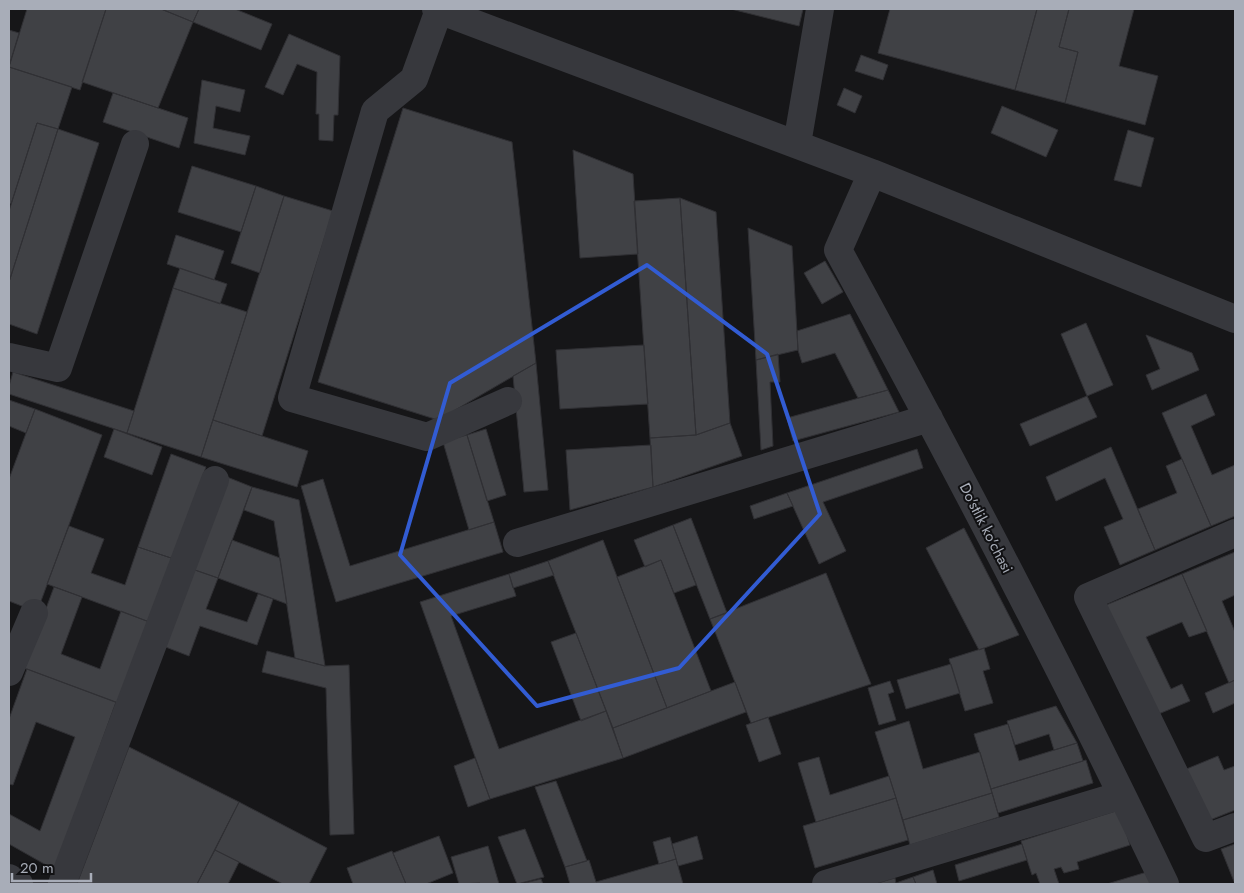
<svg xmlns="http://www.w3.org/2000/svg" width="1244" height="893" viewBox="0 0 1244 893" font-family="Jost,sans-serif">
<rect width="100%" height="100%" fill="#161618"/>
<path fill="#404145" stroke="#303034" d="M 27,9 L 106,9 L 80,90 L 9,67 Z
M 106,9 L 161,9 L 193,22 L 158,108 L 82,82 Z
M 161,9 L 199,9 L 193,22 Z
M 199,9 L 235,9 L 272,24 L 261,50 L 193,22 Z
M 731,9 L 803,9 L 799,26 Z
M 890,9 L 1037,9 L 1015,90 L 878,53 Z
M 1037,9 L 1069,9 L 1059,47 L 1078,52 L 1065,103 L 1015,90 Z
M 1069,9 L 1134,9 L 1119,66 L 1158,76 L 1145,125 L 1065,103 L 1078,52 L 1059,47 Z
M 9,30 L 19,33 L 9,66 Z
M 289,34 L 340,56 L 338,115 L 334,115 L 333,141 L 319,140 L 319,114 L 316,114 L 317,72 L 297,64 L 283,95 L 265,87 Z
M 861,55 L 888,65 L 883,80 L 855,71 Z
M 9,67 L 72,87 L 58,129 L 37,123 L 11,204 L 9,203 Z
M 202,80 L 245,90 L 240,112 L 216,106 L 213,128 L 250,136 L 245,155 L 194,143 Z
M 844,88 L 862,96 L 855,113 L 837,105 Z
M 113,93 L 188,118 L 179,148 L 103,122 Z
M 1002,106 L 1058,130 L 1046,157 L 991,133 Z
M 403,108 L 512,142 L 536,363 L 438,420 L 318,382 Z
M 37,123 L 58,129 L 9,282 L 9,211 Z
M 58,129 L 99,143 L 37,334 L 9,324 L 9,282 Z
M 1128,130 L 1154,138 L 1141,187 L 1114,180 Z
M 573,150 L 633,174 L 638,254 L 580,258 Z
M 192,166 L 256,186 L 241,232 L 178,212 Z
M 256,186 L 284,196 L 260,273 L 231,263 Z
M 284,196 L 333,211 L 262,436 L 213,420 Z
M 680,198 L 716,212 L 730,423 L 696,435 Z
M 680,198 L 696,435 L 650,438 L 634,201 Z
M 748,228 L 792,246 L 798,350 L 756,360 Z
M 176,235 L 224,251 L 214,280 L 167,264 Z
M 825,261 L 843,292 L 822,304 L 804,273 Z
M 180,268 L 227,284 L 220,304 L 173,288 Z
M 173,288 L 247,312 L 201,457 L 127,433 Z
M 850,314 L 888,390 L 858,398 L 835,353 L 802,363 L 798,350 L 797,331 Z
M 1086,323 L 1113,385 L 1087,396 L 1061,334 Z
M 1146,335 L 1192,353 L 1199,370 L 1152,390 L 1146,375 L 1160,369 Z
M 644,345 L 648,404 L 560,409 L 556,350 Z
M 778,354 L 780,382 L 770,382 L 773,446 L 761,450 L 756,360 Z
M 536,363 L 548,490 L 524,492 L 513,376 Z
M 13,372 L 134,411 L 127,433 L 9,394 L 9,386 Z
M 888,390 L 899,412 L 793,441 L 787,418 Z
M 1206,394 L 1215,415 L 1191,426 L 1212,475 L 1235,465 L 1235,516 L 1211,526 L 1162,413 Z
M 1087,396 L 1097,417 L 1030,446 L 1020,424 Z
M 9,400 L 35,409 L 26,433 L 9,426 Z
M 35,409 L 102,435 L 37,612 L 9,601 L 9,479 Z
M 213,420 L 308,451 L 297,487 L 201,457 Z
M 730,423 L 742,456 L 653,487 L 650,438 L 696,435 Z
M 114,429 L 162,447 L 152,475 L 104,457 Z
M 486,429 L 506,495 L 487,501 L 467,435 Z
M 467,435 L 494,522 L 469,530 L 443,442 Z
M 651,445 L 653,487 L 570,510 L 566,450 Z
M 1111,447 L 1155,550 L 1120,565 L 1104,527 L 1123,519 L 1105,478 L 1056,501 L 1046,477 Z
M 917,449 L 923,468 L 823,502 L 846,551 L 819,564 L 787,493 Z
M 171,454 L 206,467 L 174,559 L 138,547 Z
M 1182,459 L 1211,526 L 1155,550 L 1138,509 L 1177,493 L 1166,466 Z
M 227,477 L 252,487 L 218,578 L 192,569 Z
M 323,479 L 350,566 L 494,522 L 503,552 L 336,602 L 301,486 Z
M 252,487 L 299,500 L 325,666 L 295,658 L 274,521 L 244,510 Z
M 787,493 L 793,506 L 754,519 L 750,506 Z
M 691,518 L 727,613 L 710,619 L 673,525 Z
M 673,525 L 696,585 L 674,593 L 661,560 L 645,567 L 634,540 Z
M 69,526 L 104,539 L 91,573 L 125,585 L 138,547 L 174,559 L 152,623 L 47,584 Z
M 964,528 L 1019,635 L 979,650 L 926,548 Z
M 232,540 L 280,558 L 287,604 L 218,578 Z
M 603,540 L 667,708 L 613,728 L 548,561 Z
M 1235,552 L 1235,595 L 1222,601 L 1235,632 L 1235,680 L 1229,683 L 1182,574 Z
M 661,560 L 711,691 L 667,708 L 617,577 Z
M 548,561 L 554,575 L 513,588 L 509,574 Z
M 192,569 L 218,578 L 206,609 L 247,622 L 258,594 L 273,599 L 257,645 L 200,626 L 189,656 L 163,646 Z
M 826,573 L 871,684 L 751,723 L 710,619 Z
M 509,574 L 516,596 L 451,616 L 499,749 L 606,711 L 623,758 L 490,799 L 420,602 Z
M 1182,574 L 1207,631 L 1189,637 L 1182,622 L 1146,637 L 1171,689 L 1182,684 L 1190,701 L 1156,715 L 1106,605 Z
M 54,587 L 82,597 L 61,654 L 100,669 L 121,611 L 152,623 L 123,705 L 24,668 Z
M 576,633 L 606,711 L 581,721 L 551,642 Z
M 984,648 L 990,669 L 983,671 L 993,703 L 965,711 L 949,659 Z
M 267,651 L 325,666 L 349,665 L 354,834 L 330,835 L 326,688 L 262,672 Z
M 951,664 L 960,693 L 906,709 L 897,680 Z
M 27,669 L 116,702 L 55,870 L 9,844 L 9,814 L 40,831 L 75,737 L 36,722 L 13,785 L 9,784 L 9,719 Z
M 1235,680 L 1235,703 L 1213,713 L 1205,693 Z
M 890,681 L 894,692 L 888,694 L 896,720 L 879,725 L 868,688 Z
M 735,682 L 746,712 L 623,758 L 613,728 Z
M 1056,706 L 1077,743 L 1054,750 L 1049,734 L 1015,745 L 1007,721 Z
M 768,717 L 781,754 L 759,762 L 746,725 Z
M 909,721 L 923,769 L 980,752 L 992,793 L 903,820 L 875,732 Z
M 1008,724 L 1019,761 L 1077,743 L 1083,761 L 991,789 L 974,734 Z
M 129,747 L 239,802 L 197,884 L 77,884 Z
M 1218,756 L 1224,770 L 1235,766 L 1235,810 L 1205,822 L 1184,770 Z
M 819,757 L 830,795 L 889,776 L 896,798 L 816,822 L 798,763 Z
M 475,758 L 490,799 L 468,807 L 454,766 Z
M 1086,760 L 1093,783 L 998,813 L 991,789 Z
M 556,781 L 587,861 L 565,867 L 535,787 Z
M 992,793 L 999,817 L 910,845 L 903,820 Z
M 896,798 L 908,840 L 815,868 L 803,826 Z
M 239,802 L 327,848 L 309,884 L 283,884 L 215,850 Z
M 1119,810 L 1130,845 L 1077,862 L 1079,869 L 1064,873 L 1061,867 L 1054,869 L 1059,884 L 1040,884 L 1036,873 L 1032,875 L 1021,841 Z
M 525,829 L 544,877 L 517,884 L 498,837 Z
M 439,836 L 453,873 L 426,884 L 406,884 L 393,853 Z
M 697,836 L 703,859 L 678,866 L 672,844 Z
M 670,837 L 676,859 L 659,864 L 653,842 Z
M 1022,844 L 1027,860 L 959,881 L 955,865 Z
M 1235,844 L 1235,884 L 1221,849 Z
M 488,846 L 499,884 L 481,884 L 480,883 L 459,884 L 451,857 Z
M 215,850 L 239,862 L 228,884 L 197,884 Z
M 392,851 L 406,884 L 353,884 L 347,868 Z
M 676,859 L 683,884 L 570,884 L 565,867 L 589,860 L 596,882 Z
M 933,870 L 937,884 L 916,884 L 913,877 Z
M 1147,872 L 1152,884 L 1107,884 Z
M 913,877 L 916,884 L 896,884 L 896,883 Z
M 895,878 L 896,884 L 875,884 Z
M 541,879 L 543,884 L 521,884 Z"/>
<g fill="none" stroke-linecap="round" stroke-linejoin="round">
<path stroke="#37383d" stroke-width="28" d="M 436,9 L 872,173 L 1235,319
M 439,10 L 414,79 L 375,111 L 292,398 L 427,437 L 508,401
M 797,144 L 820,9
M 872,173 L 838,250 C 952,459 1063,670 1165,884
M 9,357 L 58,368 L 135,144
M 1235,533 L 1088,597 L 1206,838 L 1235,827
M 517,543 L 929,418
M 9,672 L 34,613
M 9,878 L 19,884
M 62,884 L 215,480
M 826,884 L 1122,795"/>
</g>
<path fill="none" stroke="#325cd3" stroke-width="4" stroke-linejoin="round" d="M 647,265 L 767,354 L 820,514 L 679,668 L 537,706 L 400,555 L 450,383 Z"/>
<g text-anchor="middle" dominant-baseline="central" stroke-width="4" stroke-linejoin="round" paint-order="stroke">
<g font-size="15" fill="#a8adb8" stroke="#111113">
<text transform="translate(986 528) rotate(63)">Do'stlik ko'chasi</text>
</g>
</g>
<rect width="1244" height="893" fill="none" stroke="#a8adb8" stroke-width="20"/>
<path d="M12 873v8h79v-8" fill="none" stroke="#a8adb8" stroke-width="2.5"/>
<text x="20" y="873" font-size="15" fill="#a8adb8" stroke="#111113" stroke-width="4" paint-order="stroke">20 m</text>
</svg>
